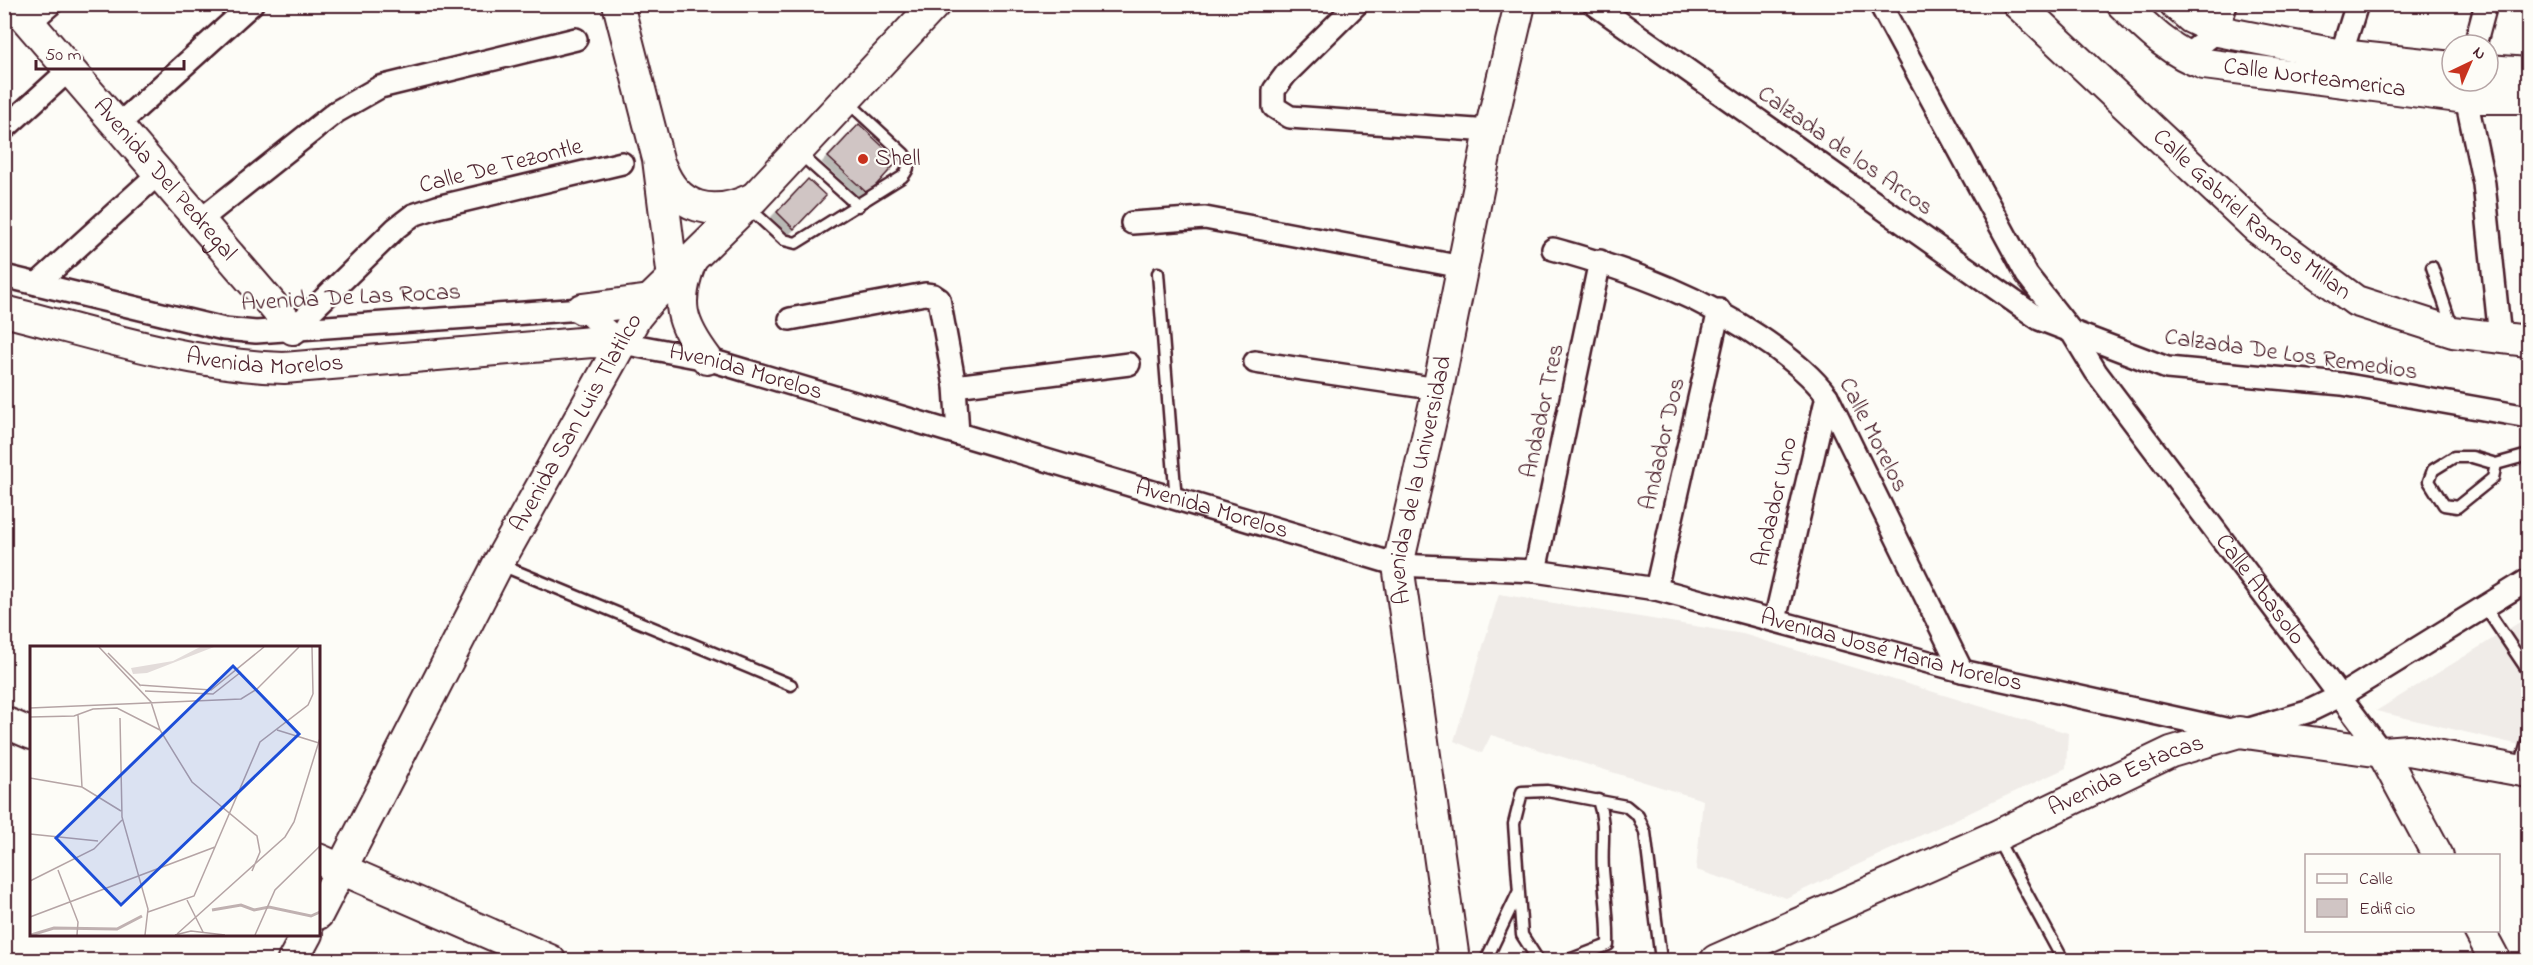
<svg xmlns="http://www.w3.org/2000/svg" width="2533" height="965" viewBox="0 0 2533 965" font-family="'Indie Flower',sans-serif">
<defs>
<filter id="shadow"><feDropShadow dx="-5.5" dy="5.5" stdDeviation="0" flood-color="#0004"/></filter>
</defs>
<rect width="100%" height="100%" fill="#fdfcf7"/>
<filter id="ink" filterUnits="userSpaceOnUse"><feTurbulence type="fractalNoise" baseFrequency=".0167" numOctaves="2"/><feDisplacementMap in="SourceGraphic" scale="12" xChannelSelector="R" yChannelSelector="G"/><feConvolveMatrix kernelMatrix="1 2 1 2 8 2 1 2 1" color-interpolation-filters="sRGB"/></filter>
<g filter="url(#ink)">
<path fill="#f0ece8" d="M 1499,594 L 1743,634 L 2068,733 L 2066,768 L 1786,898 L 1696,870 L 1703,800 L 1491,735 L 1482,753 L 1454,741 Z
M 2528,617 L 2528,747 L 2376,711 Z"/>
<path fill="#d0c5c4" stroke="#4a1f2b" stroke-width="1.5" filter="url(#shadow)" d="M 859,124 L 898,161 L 868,194 L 828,157 Z
M 808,179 L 826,196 L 794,229 L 777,212 Z"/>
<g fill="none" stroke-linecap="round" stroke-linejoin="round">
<g stroke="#4a1f2b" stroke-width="15">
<path id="lane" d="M 799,153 L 858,206
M 748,207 L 784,240 L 796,243 L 902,177 C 910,169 910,163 904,154 L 848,102
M 2432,267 L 2452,327
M 1158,273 L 1176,500
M 2496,464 L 2493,478 L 2457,507 L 2444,505 L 2429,481 L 2433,470 L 2454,457 L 2472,457 L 2496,464 L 2528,455
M 501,565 L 791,685
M 2485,607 L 2528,671
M 2520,767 L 2528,739
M 1996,837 L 2063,960
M 1486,960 L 1518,893
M 1538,960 L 1522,935 L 1514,824 L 1522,792 L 1547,791 L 1626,806 L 1638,816 L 1645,832 L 1661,960
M 1569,960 L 1608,945 C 1609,920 1605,895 1603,870 C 1601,843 1607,827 1598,800"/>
</g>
<g stroke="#4a1f2b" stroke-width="26">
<g id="street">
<path d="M 1357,4 L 1286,74 L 1274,90 L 1274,107 L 1290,117 L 1490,131"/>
<path d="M 1594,4 L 2039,319 L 2167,368 L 2342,384 L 2528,417"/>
<path id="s1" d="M 1880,4 L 2027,275 L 2071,331 L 2096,372 L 2382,752"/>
<path d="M 29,23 L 51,4"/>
<path d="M 2475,45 L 2486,4"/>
<path d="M 2341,55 L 2357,4"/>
<path d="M 2184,57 L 2218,31 L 2226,4"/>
<path d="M 2466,98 L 2484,184 L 2500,338"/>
<path d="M 117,126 L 252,4"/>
<path d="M 4,129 L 69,70"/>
<path d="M 199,221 L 336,112 L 380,87 L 576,39"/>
<path d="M 1132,223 L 1205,218 L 1462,267"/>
<path d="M 1553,249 C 1634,271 1706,298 1774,347 C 1794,362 1812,376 1827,396 L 1962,671"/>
<path id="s2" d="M 4,276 L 224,329 L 256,332 L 582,309 L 622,343 L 707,359 L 1398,565 L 1535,571 L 1656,589 L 1962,671 L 2239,732 L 2307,712 L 2340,696 L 2528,580"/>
<path d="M 37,284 L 158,174"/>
<path d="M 790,319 L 925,294 L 933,295 L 939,299 L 955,386 L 958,434"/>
<path d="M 293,329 L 396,228 L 413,215 L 437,207 L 622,163"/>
<path d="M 1255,362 L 1438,389"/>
<path d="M 955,386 L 1129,364"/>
<path d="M 1535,571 L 1600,261"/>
<path d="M 1656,589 L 1719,310"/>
<path d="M 1775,620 L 1827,396"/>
</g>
</g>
<g stroke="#4a1f2b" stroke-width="34">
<g id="secondary">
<path id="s3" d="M 13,4 L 293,329"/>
<path d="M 618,4 L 658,159 L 673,278"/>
<path id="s4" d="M 2018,4 L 2258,229 L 2356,301 L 2453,332 L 2528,341"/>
<path id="s5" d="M 2122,4 C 2148,29 2170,52 2204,64 L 2466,98 L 2528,98"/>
<path d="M 2175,4 L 2191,18 L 2218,31 L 2341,55 L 2452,67"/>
<path d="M 2488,70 L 2528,73"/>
<path d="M 661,167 C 677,210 713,217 751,199"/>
<path d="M 691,261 C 675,303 680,323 707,359"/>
<path d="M 582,309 L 650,300"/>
<path id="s6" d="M 4,311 C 96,334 189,365 284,368 L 592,342 L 622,343"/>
<path d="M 4,722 L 32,734"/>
<path d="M 2382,752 L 2438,856"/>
<path d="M 318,859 L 550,960"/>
<path id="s7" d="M 318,914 L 498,564 L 636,317 L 650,300 L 754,198 L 935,4"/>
<path d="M 2479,930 L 2495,960"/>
<path d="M 293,960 L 307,934"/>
<path id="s8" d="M 1454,960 L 1398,565 L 1438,389 L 1490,131 L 1520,4"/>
<path id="s9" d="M 1716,960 L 1996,836 L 2171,752 L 2239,732 L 2382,752 L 2409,750 L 2528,772"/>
</g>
</g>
<use href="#lane" stroke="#fdfcf7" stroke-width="10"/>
<use href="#street" stroke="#fdfcf7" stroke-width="21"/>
<use href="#secondary" stroke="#fdfcf7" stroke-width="30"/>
</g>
</g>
<circle fill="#c8321e" stroke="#fdfcf7" stroke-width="2" cx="863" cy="159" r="6"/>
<g text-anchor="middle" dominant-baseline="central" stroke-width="4.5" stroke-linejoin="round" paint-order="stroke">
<g font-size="24" fill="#4a1f2b" stroke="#fdfcf7">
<text stroke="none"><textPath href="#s5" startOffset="214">Calle Norteamerica</textPath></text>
<text transform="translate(1845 151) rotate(35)">Calzada de los Arcos</text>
<text transform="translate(501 167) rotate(-14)">Calle De Tezontle</text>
<text stroke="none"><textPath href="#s3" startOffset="232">Avenida Del Pedregal</textPath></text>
<text stroke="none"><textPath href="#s4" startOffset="315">Calle Gabriel Ramos Millan</textPath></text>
<text transform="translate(351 298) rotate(-3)">Avenida De Las Rocas</text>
<text transform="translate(2291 355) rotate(8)">Calzada De Los Remedios</text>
<text stroke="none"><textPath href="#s6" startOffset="267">Avenida Morelos</textPath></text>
<text stroke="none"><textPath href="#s2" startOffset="765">Avenida Morelos</textPath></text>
<text transform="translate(1543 411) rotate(-78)">Andador Tres</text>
<text stroke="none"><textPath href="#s7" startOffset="555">Avenida San Luis Tlatilco</textPath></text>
<text transform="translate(1873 435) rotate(63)">Calle Morelos</text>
<text transform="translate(1663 444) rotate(-77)">Andador Dos</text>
<text stroke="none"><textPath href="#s8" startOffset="486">Avenida de la Universidad</textPath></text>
<text transform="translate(1776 502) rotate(-77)">Andador Uno</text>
<text stroke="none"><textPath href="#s2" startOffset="1251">Avenida Morelos</textPath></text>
<text stroke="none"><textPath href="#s1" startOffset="700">Calle Abasolo</textPath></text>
<text stroke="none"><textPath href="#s2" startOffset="1948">Avenida José María Morelos</textPath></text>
<text stroke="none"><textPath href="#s9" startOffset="450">Avenida Estacas</textPath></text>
</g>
<g font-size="24" fill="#4a1f2b" stroke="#fdfcf7" text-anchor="start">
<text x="875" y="159">Shell</text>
</g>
</g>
<g transform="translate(30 646)">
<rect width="290" height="290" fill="#fdfcf7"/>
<path d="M 170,1 L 184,1 L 117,27 L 103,28 L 101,22 L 143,15 Z" fill="#e3dcda"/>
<path fill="none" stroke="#c0b1b1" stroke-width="3" d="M 182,264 L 211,259 L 224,264 L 239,261 L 281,270 L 290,266M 1,289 L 24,282 L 87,283 L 112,270"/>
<path fill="none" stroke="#b5a4a5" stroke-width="1.5" d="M 69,1 L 121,56 L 130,84 L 162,136 L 227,190 L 230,206 L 222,225M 282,1 L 283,48M 78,7 L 111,40M 109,39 L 181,44 L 234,1M 115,45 L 183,48 L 211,26M 0,62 L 211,53 L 227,43 L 269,1M 48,69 L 52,141M 0,71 L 44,70 L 63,63 L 87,62 L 130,84M 90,72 L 92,171 L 118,263 L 115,289M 247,84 L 289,97M 0,132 L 52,141 L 91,165M 0,188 L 68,195M 28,224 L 48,276 L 47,289M 0,235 L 64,203 L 92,174M 157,254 L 173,286M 118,266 L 164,250 L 230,96 L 278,59 L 283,48M 0,271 L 185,201M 147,288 L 255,191 L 264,176 L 290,92M 145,289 L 161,285 L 195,289M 225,289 L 245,244 L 290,200"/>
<path fill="#1d4ed8" fill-opacity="0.15" stroke="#1d4ed8" stroke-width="3" d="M 203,20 L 269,88 L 91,259 L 26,192 Z"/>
<rect width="290" height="290" fill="none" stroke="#4a1f2b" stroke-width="3"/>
</g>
<rect width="2533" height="965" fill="none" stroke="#fdfcf7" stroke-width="24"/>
<rect x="12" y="12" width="2509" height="941" fill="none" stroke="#4a1f2b" stroke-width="2" filter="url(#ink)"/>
<rect x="2305" y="854" width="195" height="78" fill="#fdfcf7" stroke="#b5a4a5" stroke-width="1.5"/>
<rect x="2317" y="874" width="30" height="9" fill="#fdfcf7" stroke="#b5a4a5" stroke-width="1.5"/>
<text x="2359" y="884" font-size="18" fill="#4a1f2b">Calle</text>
<rect x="2317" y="899" width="30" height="18" fill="#d0c5c4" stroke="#b5a4a5" stroke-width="1.5"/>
<text x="2359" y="914" font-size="18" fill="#4a1f2b">Edificio</text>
<g transform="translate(2470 63) rotate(44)"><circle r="28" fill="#fdfcf7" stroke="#b5a4a5" stroke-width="1.5"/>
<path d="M0-4.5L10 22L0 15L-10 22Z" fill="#c8321e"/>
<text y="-9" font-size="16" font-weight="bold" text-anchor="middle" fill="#4a1f2b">N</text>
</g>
<path d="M36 60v9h148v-9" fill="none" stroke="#4a1f2b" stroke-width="3"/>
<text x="45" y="60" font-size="18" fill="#4a1f2b" stroke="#fdfcf7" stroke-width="4.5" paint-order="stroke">50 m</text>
</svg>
